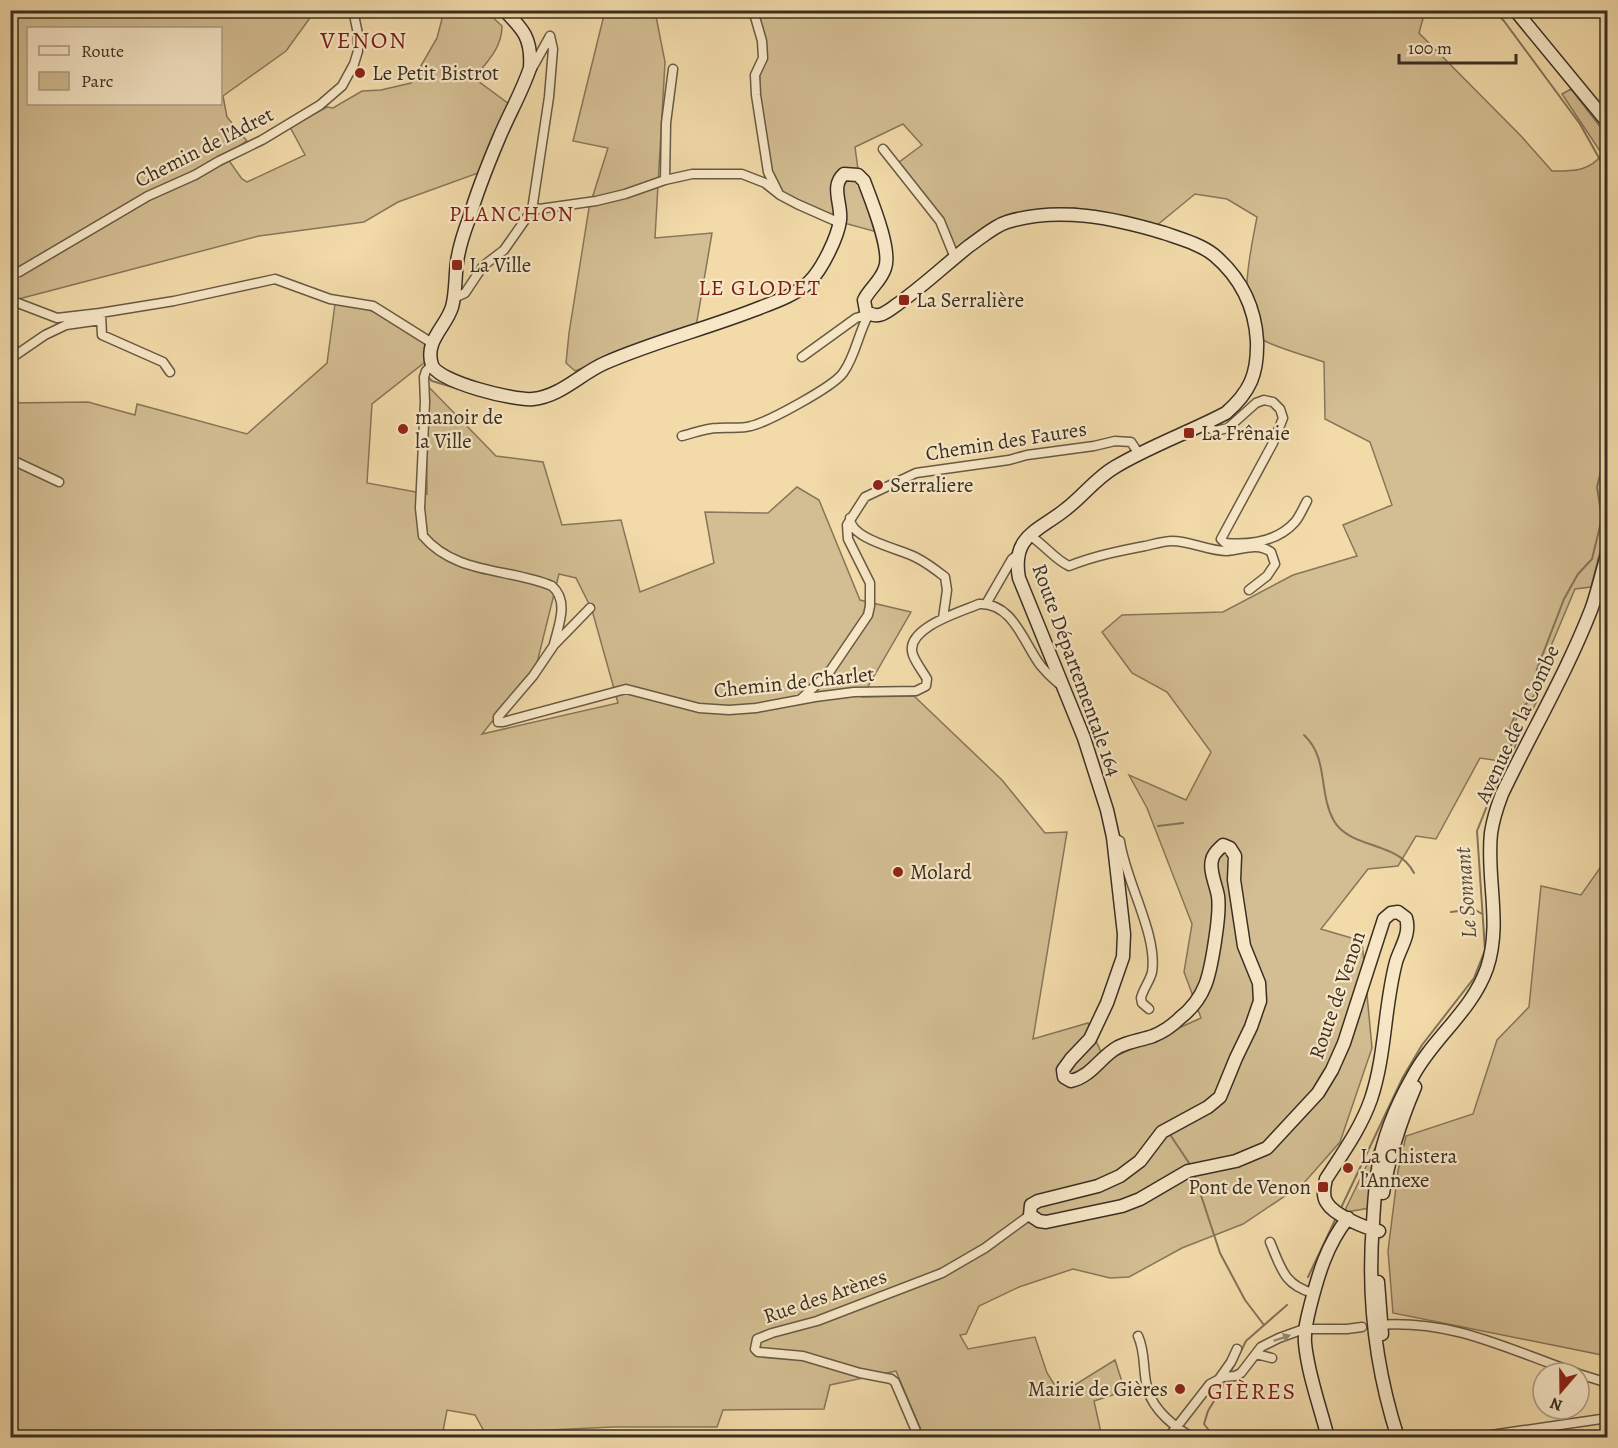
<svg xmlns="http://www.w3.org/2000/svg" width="1618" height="1448" viewBox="0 0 1618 1448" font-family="Alegreya,serif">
<rect width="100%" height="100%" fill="#f2daa9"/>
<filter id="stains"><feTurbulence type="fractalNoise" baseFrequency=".00333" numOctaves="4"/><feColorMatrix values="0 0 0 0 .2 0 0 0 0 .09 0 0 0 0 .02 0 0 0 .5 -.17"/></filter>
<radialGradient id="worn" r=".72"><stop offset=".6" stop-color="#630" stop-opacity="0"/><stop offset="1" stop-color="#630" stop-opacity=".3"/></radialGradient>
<path fill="#d3bd92" stroke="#86765a" stroke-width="1.5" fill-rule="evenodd" d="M 10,11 L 315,11 L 286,51 L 223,96 L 227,117 L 247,141 L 225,155 L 242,179 L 247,182 L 305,155 L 290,127 L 327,107 L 333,108 L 362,91 L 381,90 L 411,83 L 437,38 L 444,11 L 486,11 L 502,26 C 502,48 487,62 474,78 L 509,104 L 481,172 L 398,202 L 364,222 L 259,236 L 11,301 ZM 28,28 L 220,28 L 220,104 L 28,104 Z
M 605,11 L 655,11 L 665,62 L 655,238 L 712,233 L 696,327 L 662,337 L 575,371 L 566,363 L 569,333 L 589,208 L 608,148 L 573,141 Z
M 755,11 L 1425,11 L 1419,33 L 1522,137 L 1552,171 C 1571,171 1590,172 1602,154 L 1562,94 L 1571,89 L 1605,133 L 1607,139 L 1608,464 L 1605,473 L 1607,475 L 1608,520 L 1591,587 L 1575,589 L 1551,646 L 1541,676 L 1538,699 L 1533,709 C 1503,720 1521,726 1516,744 C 1514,750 1510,756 1507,762 L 1480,758 L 1436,839 L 1416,836 L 1398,866 L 1368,869 L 1321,929 L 1362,941 L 1372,1048 L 1340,1142 L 1303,1184 L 1243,1224 L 1182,1248 L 1129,1277 L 1110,1278 L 1073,1269 L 1019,1287 L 979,1306 L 966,1334 L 960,1335 L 968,1349 L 1035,1337 L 1047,1373 L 1054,1384 L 1070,1388 L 1115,1360 L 1125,1391 L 1094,1401 L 1102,1437 L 924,1437 L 896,1371 L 830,1385 L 824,1409 L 723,1410 L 717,1427 L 613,1427 L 485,1433 L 475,1415 L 447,1410 L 442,1437 L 11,1437 L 10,403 L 88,402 L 135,415 L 137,404 L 247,434 L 327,363 L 335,304 L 369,310 L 382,315 L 427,343 L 425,362 L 372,404 L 367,483 L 427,494 L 426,384 L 496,456 L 543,462 L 562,525 L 621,520 L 640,592 L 714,563 L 705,512 L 768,513 L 797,487 L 819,500 L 860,600 L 911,612 L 862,697 L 914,696 L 1002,780 L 1045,833 L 1067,832 L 1033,1039 L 1088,1023 L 1105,1061 L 1201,1018 L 1184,972 L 1192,924 L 1147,808 L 1129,775 L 1186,800 L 1211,752 L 1167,692 L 1132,673 L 1102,632 L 1122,615 L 1223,612 L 1293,575 L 1357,556 L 1343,525 L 1392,505 L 1370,442 L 1325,419 L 1324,362 C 1307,356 1277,348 1263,340 C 1233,323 1252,244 1257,217 L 1227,199 L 1195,194 L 1156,226 L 1075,208 L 1020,213 L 954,252 L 943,219 L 898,163 L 922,145 L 903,124 L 855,147 L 860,184 L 877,232 L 844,223 L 785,195 L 773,177 L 759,88 L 760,72 L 767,57 ZM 559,574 L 576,578 L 592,610 L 618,703 L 482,734 L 536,667 Z
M 1607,858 L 1607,1356 L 1393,1313 L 1388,1251 L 1398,1171 L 1406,1136 L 1473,1114 L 1497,1040 L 1529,1007 L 1541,886 L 1581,895 Z
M 1378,1142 L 1380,1143 L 1370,1208 L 1346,1212 L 1346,1208 Z"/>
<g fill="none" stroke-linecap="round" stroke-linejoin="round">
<path stroke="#827358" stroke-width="2" d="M 1493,10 L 1504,21 L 1580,124 L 1608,174
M 427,376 L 432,381 L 459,389
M 1304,735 C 1329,758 1318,793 1334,821 C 1348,845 1386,843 1406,862 C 1409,865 1412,869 1414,873
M 1158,826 L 1183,823
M 1451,912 L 1474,909 L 1482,914
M 1169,1133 L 1191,1166
M 1194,1174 L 1220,1253 L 1245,1300 L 1264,1325
M 1340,1210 L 1403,1077 L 1422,1045 L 1474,978 L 1485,950 L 1477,831 L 1512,743 L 1510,728 L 1515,715 L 1534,696 L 1537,669 L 1564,599 L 1578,574 L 1592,559 L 1602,518 L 1597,487 L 1602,467 L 1608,458
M 1308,1277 L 1336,1218
M 1230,1373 L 1246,1341 L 1287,1305
M 1215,1438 L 1204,1424 L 1208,1411 L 1226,1381"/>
<g stroke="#675a44" stroke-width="11">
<path id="street" d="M 753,10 L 762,41 L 763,58 L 755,75 L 756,95 L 768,172 L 778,192
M 530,72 L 550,36
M 883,149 L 940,221 L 955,258
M 665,180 L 666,123 L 673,69
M 532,210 L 596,201 L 625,194 L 665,180 L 692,174 L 742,174 L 765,183 L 780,195 L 797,204 L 840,223
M 10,274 L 19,272 L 148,196 L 195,175 L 219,161 L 262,140 L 320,105 L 342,86 L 354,64 L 358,51 L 358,34 L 353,10
M 454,298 L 465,293 L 483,266 L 504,250 L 532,210 L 549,97 L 553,49 L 550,36
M 10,300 L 57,318 L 100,313 L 174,301 L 275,279 L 330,299 L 373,306 L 432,343
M 101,315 L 102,335 L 163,362 L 170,372
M 802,357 L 856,318 L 869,314
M 10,359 L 45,335 L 66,325 L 101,320
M 432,365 L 426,371 L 424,377 L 425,402 L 420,508 L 423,536 C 456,575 509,568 552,586 C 569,601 559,624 554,644
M 1204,425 L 1215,431 L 1228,428 L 1256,403 L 1264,400 L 1273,402 L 1280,409 L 1283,418 L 1273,443 L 1221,539 L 1225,543 C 1249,545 1277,542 1295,522 C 1300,516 1303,508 1307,501
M 682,436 C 694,433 706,428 718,428 C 728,427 741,429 751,426 C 768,422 833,387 843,373 C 856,355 858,333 869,314
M 10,459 L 59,482
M 850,518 C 850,540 902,549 917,558 C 927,563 936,570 945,577 L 947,590 L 943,618
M 1029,535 C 1044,544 1054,559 1069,566 C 1094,556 1119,551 1145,546 C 1154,544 1164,541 1172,541 C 1191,541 1208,551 1227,551 C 1243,550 1256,542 1271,552 L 1275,564 L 1267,576 L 1249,590
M 986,604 L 1012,559 L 1017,555
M 590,608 L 554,645 L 533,676 L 498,717 L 498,722 L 503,722 L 626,689 L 699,708 L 729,710 L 756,708 L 815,697 L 854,692 L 916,691 L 926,686 L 927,679 C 923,672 916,663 913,655 C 903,628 963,611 979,604 C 1013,602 1024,644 1041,666 C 1046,672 1052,678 1058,683 L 1062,683
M 801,699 L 828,674 L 868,615 L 870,606 L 870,583 L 848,539 L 847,525 L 865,497 L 916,473 L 1009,460 L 1027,455 L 1094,446 L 1115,441 L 1131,442 L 1139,454
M 1113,837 L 1120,841 C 1125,880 1158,935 1152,972 C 1150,981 1143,989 1141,998 L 1142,1003 L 1149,1009
M 1270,1242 C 1281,1268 1284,1285 1313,1293
M 1376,1325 C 1454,1319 1506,1349 1577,1373
M 1138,1336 C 1145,1351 1143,1366 1146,1382 C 1149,1407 1173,1426 1193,1438
M 1256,1354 L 1272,1358
M 1579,1374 L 1608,1383
M 1219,1379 L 1231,1362 L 1237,1349
M 1604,1382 L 1608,1406
M 919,1438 L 895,1382 L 891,1379 L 860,1373 L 803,1356 L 758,1352 L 755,1349 L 757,1339 L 772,1333 L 817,1321 L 942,1273 L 985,1248 L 1030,1215
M 1168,1438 L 1210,1384 L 1223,1377 L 1235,1376 L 1241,1373 L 1261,1347 L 1279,1338 L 1304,1329 L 1347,1329 L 1362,1327
M 1486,1438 L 1491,1435 L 1608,1418"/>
</g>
<g stroke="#392f23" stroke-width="15">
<path id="secondary" d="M 504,10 C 524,30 532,39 530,68 C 522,92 509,114 499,138 C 488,164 477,191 469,219 C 464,232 459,248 457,262 C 455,277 456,293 452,307 C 446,327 424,341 432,365 C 438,382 515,401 533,399 C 561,396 580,374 605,363 C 653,342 705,329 754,310 C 772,303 797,295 810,281 C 822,269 838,237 840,220 C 842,204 830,186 844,174 L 858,175 L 864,181 C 871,200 892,250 885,268 C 881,281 870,288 864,300 L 866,311 C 877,320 885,313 895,306 C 921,288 944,266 969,246 C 981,238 994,226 1007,222 C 1059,206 1114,218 1164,233 C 1181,239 1200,244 1214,255 C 1241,278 1255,306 1257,341 C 1258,374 1250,392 1226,413 C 1190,432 1150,446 1115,467 C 1096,478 1083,496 1066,509 C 1039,531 1011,535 1019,578 L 1084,738 L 1107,810 L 1113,837 L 1124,934 L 1123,957 L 1107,1003 L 1090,1039 L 1071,1059 L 1063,1070 L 1064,1077 L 1071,1081 C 1092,1076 1100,1057 1118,1047 C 1130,1041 1142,1040 1153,1036 C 1163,1032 1173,1025 1180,1018 C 1207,997 1210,973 1215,941 C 1217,926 1220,911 1218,896 C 1216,885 1209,870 1212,860 C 1213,853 1219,849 1223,845 L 1230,848 L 1235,856 L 1234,880 L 1244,946 L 1259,983 L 1260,1001 L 1251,1027 L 1236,1058 L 1220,1097 L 1208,1107 L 1162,1132 L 1140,1161 L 1120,1176 L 1098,1186 L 1038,1201 L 1031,1205 L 1030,1215 L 1039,1221 L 1046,1222 L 1122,1206 L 1140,1199 L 1188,1171 L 1236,1161 L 1267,1148 L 1318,1093 L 1332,1070 L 1344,1043 L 1384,919 L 1391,913 L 1398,912 L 1406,918 C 1411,934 1400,948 1396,962 C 1384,1007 1386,1054 1371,1099 C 1361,1128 1342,1154 1326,1179 C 1324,1187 1322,1196 1327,1203 C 1334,1215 1365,1228 1379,1231
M 1515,10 L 1608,123
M 1383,1193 C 1389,1157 1401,1120 1415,1087
M 1378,1282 L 1382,1334
M 1328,1438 C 1320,1406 1308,1375 1305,1343 C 1304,1330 1307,1319 1310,1307 C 1318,1275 1327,1244 1348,1218
M 1398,1438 C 1375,1367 1367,1297 1373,1223 C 1374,1205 1375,1186 1378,1169 C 1383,1136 1397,1104 1413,1076 C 1433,1038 1472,1011 1487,968 C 1502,923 1486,878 1491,833 C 1493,820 1497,807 1502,794 C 1531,733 1566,674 1591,610 C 1598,591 1602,571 1608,552"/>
</g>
<use href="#street" stroke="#f7e7c7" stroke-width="8"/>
<use href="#secondary" stroke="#f7e7c7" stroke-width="12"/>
</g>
<defs><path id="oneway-solid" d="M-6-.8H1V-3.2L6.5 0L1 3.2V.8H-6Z" transform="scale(1.5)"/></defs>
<use fill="#988b75" href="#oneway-solid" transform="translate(1282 1338) rotate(-19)"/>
<g fill="#8f2418" stroke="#f7e7c7" stroke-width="2">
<circle cx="360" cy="73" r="6"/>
<rect x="451" y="259" width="12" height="12" rx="3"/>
<rect x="898" y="294" width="12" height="12" rx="3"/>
<circle cx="403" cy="429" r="6"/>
<rect x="1183" y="427" width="12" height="12" rx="3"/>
<circle cx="878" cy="485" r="6"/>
<circle cx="898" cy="872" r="6"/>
<circle cx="1348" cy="1168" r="6"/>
<rect x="1317" y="1181" width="12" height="12" rx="3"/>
<circle cx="1180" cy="1389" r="6"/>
</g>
<g text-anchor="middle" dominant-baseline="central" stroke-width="4.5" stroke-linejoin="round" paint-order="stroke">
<g font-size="21" fill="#392f23" stroke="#f7e7c7" text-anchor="start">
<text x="372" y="73">Le Petit Bistrot</text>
<text x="469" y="265">La Ville</text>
<text x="916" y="300">La Serralière</text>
<text x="415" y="417">manoir de<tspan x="415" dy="24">la Ville</tspan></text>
<text x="1201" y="433">La Frênaie</text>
<text x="890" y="485">Serraliere</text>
<text x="910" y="872">Molard</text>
<text x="1360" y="1156">La Chistera<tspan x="1360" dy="24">l’Annexe</tspan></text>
<text x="1311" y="1187" text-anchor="end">Pont de Venon</text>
<text x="1168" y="1389" text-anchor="end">Mairie de Gières</text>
</g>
<g font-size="21" fill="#392f23" stroke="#f7e7c7">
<text transform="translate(204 147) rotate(-27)">Chemin de l'Adret</text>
<text transform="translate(1006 441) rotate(-9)">Chemin des Faures</text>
<text transform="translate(1077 670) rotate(70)">Route Départementale 164</text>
<text transform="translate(794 682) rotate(-6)">Chemin de Charlet</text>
<text transform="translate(1517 724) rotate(-65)">Avenue de la Combe</text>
<text transform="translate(1337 995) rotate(-71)">Route de Venon</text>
<text transform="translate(825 1296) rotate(-19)">Rue des Arènes</text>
</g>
<g font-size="22" letter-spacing="1.5" fill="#7a1f14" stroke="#f7e7c7">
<text x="512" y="214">PLANCHON</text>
<text x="760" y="288">LE GLODET</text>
</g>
<g font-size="22" font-style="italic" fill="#584b39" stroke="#f7e7c7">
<text transform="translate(1466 893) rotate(-94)">Le Sonnant</text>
</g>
<g font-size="24" letter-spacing="1.5" fill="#7a1f14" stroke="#f7e7c7">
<text x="364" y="40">VENON</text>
<text x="1252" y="1391">GIÈRES</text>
</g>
</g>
<rect width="1618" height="1448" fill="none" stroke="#f2daa9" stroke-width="36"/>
<rect x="12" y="12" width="1594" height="1424" fill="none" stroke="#392f23" stroke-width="3"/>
<rect x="18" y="18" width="1582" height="1412" fill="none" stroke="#392f23" stroke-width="1.5"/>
<rect x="27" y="27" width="195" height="78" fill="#f7e7c7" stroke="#ab9d85" stroke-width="1.5"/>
<rect x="39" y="46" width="30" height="9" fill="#f7e7c7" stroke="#ab9d85" stroke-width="1.5"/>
<text x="81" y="57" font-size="18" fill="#392f23">Route</text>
<rect x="39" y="72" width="30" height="18" fill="#d3bd92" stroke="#ab9d85" stroke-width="1.5"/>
<text x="81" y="87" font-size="18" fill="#392f23">Parc</text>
<g transform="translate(1561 1391) rotate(200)"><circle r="28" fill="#f7e7c7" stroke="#ab9d85" stroke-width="1.5"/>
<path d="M0-4.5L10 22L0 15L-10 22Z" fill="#8f2418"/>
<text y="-9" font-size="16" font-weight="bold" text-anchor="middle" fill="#392f23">N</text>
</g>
<path d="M1399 54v9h117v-9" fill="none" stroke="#392f23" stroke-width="3"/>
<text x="1408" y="54" font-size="18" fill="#392f23" stroke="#f7e7c7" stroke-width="4.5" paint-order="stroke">100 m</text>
<rect width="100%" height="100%" filter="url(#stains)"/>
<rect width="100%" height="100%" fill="url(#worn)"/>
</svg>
